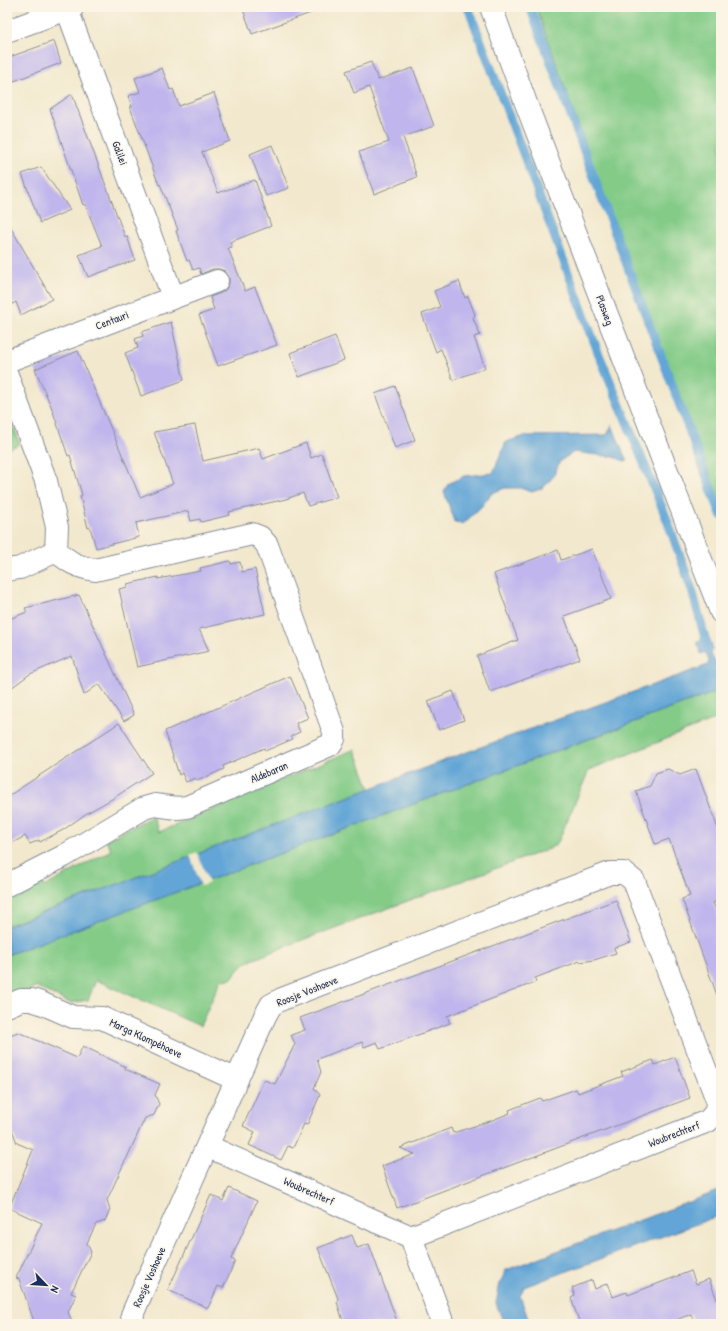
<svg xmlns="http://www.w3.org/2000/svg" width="728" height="1331" viewBox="0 0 728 1331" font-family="'Patrick Hand',sans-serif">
<rect width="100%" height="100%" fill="#fcf5e5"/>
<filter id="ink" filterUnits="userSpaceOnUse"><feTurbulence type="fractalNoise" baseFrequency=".025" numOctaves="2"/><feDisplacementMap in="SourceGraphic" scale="8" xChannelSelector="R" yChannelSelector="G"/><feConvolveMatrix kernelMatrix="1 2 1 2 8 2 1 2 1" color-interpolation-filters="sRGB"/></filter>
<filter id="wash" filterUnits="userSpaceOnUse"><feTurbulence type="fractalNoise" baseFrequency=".012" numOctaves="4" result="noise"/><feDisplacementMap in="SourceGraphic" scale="16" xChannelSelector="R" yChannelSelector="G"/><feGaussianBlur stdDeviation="0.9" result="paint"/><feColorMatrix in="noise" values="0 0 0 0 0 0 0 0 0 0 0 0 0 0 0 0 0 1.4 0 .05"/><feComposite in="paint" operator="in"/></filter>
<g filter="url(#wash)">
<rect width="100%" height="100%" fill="#f2e8cd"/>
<path fill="#83cb87" stroke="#4f7d72" d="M 536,7 L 721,7 L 721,520 Z
M 7,407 L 20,444 L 7,450 Z
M 713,693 L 720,696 L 721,699 L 721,717 L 589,770 L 558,842 L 551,848 L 286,946 L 245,963 L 238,970 L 231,979 L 221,980 L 200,1026 L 96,980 L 88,1000 L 70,1003 L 36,987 L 7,998 L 7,955 Z
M 355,749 L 370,789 L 7,926 L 7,896 L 40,879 L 44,887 L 111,850 L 106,840 L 153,816 L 159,832 Z"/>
<path fill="#62a5d6" stroke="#3e6a9a" d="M 612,425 L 627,462 L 614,457 L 574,452 L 560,461 L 553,477 L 543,488 L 532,492 L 520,488 L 505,488 L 492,493 L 481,507 L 463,524 L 455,522 L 444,492 L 448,484 L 464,476 L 493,473 L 506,442 L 525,436 L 607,435 Z
M 709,637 L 713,649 L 710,650 C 712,656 713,663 721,663 L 721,697 L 713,693 L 7,955 L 7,926 L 456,756 L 708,665 L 709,660 L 705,652 L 701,654 L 697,641 Z
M 721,1190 L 721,1215 L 524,1287 L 520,1296 L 530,1324 L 504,1324 L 496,1303 L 500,1283 L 506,1270 Z"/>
<path fill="#f2e8cd" d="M 197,852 L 209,883 L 201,886 L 190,855 Z"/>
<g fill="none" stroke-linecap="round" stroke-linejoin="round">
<path stroke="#62a5d6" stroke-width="9" d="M 468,7 L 598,352 L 666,517 L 692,590 L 708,649
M 530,7 L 721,515"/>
</g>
<g id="blocks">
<path fill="#c0b6ed" d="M 242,7 L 318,7 L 319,10 L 252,34 Z
M 54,41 L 61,63 L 14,81 L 7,63 L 7,58 Z
M 371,62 L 378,80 L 413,68 L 434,126 L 403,137 L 417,177 L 374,194 L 359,152 L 389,142 L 369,87 L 354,93 L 346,71 Z
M 162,68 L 170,90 L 173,89 L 179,106 L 214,93 L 230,141 L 202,152 L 218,193 L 255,180 L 271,226 L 230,242 L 232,247 L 228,248 L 245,291 L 255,287 L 277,345 L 218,366 L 199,315 L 214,310 L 210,297 L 221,293 L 226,289 L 229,283 L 229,277 L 225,271 L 219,269 L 213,269 L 201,274 L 199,268 L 193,270 L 189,260 L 187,261 L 176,231 L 178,230 L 160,184 L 159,185 L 130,107 L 132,107 L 128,96 L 140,92 L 135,78 Z
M 72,94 L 125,237 L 127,236 L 135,260 L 88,277 L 79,255 L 102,246 L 85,204 L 83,205 L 50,109 Z
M 272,145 L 289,188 L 266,196 L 250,154 Z
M 41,167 L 70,210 L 40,223 L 22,174 Z
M 7,221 L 52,299 L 21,315 L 16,302 L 7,307 Z
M 459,281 L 465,298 L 468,296 L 475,315 L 473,318 L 480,335 L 474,337 L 485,368 L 453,380 L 441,349 L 436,352 L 422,314 L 440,307 L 434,291 Z
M 171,322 L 184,380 L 141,396 L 125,353 L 138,348 L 135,339 L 143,336 L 142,332 Z
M 335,336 L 344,360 L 299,377 L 290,353 Z
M 78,351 L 140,497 L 173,484 L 154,432 L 195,425 L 203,461 L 259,448 L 263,459 L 306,443 L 311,458 L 322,454 L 337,497 L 308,506 L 303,493 L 286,499 L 229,512 L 230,515 L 201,522 L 200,519 L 191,521 L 188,511 L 136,523 L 139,537 L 96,548 L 90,527 L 88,528 L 80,496 L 82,495 L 70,455 L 68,456 L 51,406 L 35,369 Z
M 395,386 L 415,440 L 395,448 L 375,394 Z
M 592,549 L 611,599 L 564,616 L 580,659 L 490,692 L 477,656 L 518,640 L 494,574 L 558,550 L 561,560 Z
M 230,561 L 231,564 L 240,562 L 242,572 L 255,569 L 265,614 L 199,629 L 209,651 L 137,667 L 119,589 L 128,587 L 127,584 L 158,577 L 158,579 L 201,571 L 200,568 Z
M 79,595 L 134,715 L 124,721 L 99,684 L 84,695 L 72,656 L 30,674 L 7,691 L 7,620 L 27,612 L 25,608 Z
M 290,676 L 308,718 L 296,723 L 300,732 L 291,736 L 293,739 L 265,751 L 264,748 L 223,766 L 224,769 L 197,781 L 195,778 L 186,782 L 182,773 L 179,775 L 165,731 Z
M 453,691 L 464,720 L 439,730 L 428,701 Z
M 119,723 L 152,773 L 112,799 L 87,813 L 63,830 L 40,842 L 39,840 L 30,844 L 25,836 L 7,846 L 7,797 Z
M 668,769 L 680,775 L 696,769 L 721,837 L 721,900 L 713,903 L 721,921 L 721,998 L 718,998 L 682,899 L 690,896 L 669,839 L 655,844 L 636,791 L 650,786 L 656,773 Z
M 616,900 L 631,942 L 614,948 L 616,953 L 594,960 L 580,962 L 580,961 L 535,978 L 536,982 L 447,1016 L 450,1023 L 380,1049 L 377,1042 L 364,1047 L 362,1042 L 317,1059 L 321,1072 L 314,1088 L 320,1095 L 307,1125 L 304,1124 L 293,1148 L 288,1146 L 281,1160 L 249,1145 L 255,1132 L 243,1126 L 264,1080 L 275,1084 L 295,1044 L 291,1035 L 305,1030 L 300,1018 Z
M 18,1032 L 77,1058 L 83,1046 L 126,1067 L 125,1069 L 160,1084 L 155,1095 L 159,1104 L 154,1115 L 145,1118 L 126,1160 L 125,1161 L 107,1200 L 110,1210 L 105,1221 L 96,1224 L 87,1243 L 91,1252 L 71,1293 L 76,1295 L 68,1312 L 73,1324 L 35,1324 L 19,1279 L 16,1278 L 42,1223 L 9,1208 L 33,1150 L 17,1143 L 7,1117 L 7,1036 Z
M 675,1057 L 690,1098 L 397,1208 L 382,1166 L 415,1154 L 400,1148 L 451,1128 L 453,1133 L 490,1121 L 510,1113 L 509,1110 L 540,1098 L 542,1101 L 576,1089 L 578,1093 L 623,1076 L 621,1072 L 653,1060 L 655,1065 Z
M 229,1188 L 257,1201 L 231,1259 L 235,1261 L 223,1288 L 218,1286 L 208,1308 L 168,1290 L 211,1195 L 223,1201 Z
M 352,1235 L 357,1248 L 369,1244 L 398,1324 L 344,1324 L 337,1302 L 339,1301 L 318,1248 Z
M 691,1271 L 696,1284 L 709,1279 L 721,1310 L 721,1318 L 706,1324 L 695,1324 L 691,1314 L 666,1324 L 580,1324 L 571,1298 L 575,1296 L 572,1288 L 592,1280 L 595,1289 L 608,1283 L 613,1297 L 627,1292 L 628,1295 Z"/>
</g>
</g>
<g filter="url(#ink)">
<use href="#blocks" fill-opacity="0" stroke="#868c96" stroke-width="1"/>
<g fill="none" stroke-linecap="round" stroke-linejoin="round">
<g stroke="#868c96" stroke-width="24">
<path id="minor" d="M 491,7 L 527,106 L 721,612
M 67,9 L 173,297
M 7,31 L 73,7
M 7,361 L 217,281
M 7,375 L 46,481 L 57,527 L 56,551
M 7,570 L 20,568 L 56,551 C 69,562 77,567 95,570 L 252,534 L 260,537 L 267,545 L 334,732 L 334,739 L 330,745 L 187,807 L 177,808 L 155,805 L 144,808 L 64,856 L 7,885
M 7,1006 L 21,1000 L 32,1000 L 41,1003 L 73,1017 L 102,1018 L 237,1080
M 207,1146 L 411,1237
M 134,1324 L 132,1315 L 138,1301 L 265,1016 L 271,1005 L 282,999 L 610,873 L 624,873 L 634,881 L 717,1100 L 716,1112 L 708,1121 L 411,1237 L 443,1324"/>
</g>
<use href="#minor" stroke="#fff" stroke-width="22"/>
</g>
</g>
<g text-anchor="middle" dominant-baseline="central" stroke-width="3" stroke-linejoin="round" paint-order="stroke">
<g font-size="11" fill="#1b2f5e" stroke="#fcf5e5">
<text transform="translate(120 153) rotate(70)">Galilei</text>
<text transform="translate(605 310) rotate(69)">Plasweg</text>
<text transform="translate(112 320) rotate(-21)">Centauri</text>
<text transform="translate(269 772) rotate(-23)">Aldebaran</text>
<text transform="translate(307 991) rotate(-22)">Roosje Voshoeve</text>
<text transform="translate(146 1038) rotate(25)">Marga Klompéhoeve</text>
<text transform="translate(674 1134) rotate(-21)">Woubrechterf</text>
<text transform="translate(309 1191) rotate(24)">Woubrechterf</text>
<text transform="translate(149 1277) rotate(-66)">Roosje Voshoeve</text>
</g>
</g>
<rect width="728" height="1331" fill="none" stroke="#fcf5e5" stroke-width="24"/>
<g transform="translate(46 1285) rotate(115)" stroke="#fcf5e5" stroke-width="3" paint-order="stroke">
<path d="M0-3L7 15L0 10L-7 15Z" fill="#1b2f5e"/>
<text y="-6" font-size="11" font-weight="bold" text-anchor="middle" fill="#1b2f5e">N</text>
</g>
</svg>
